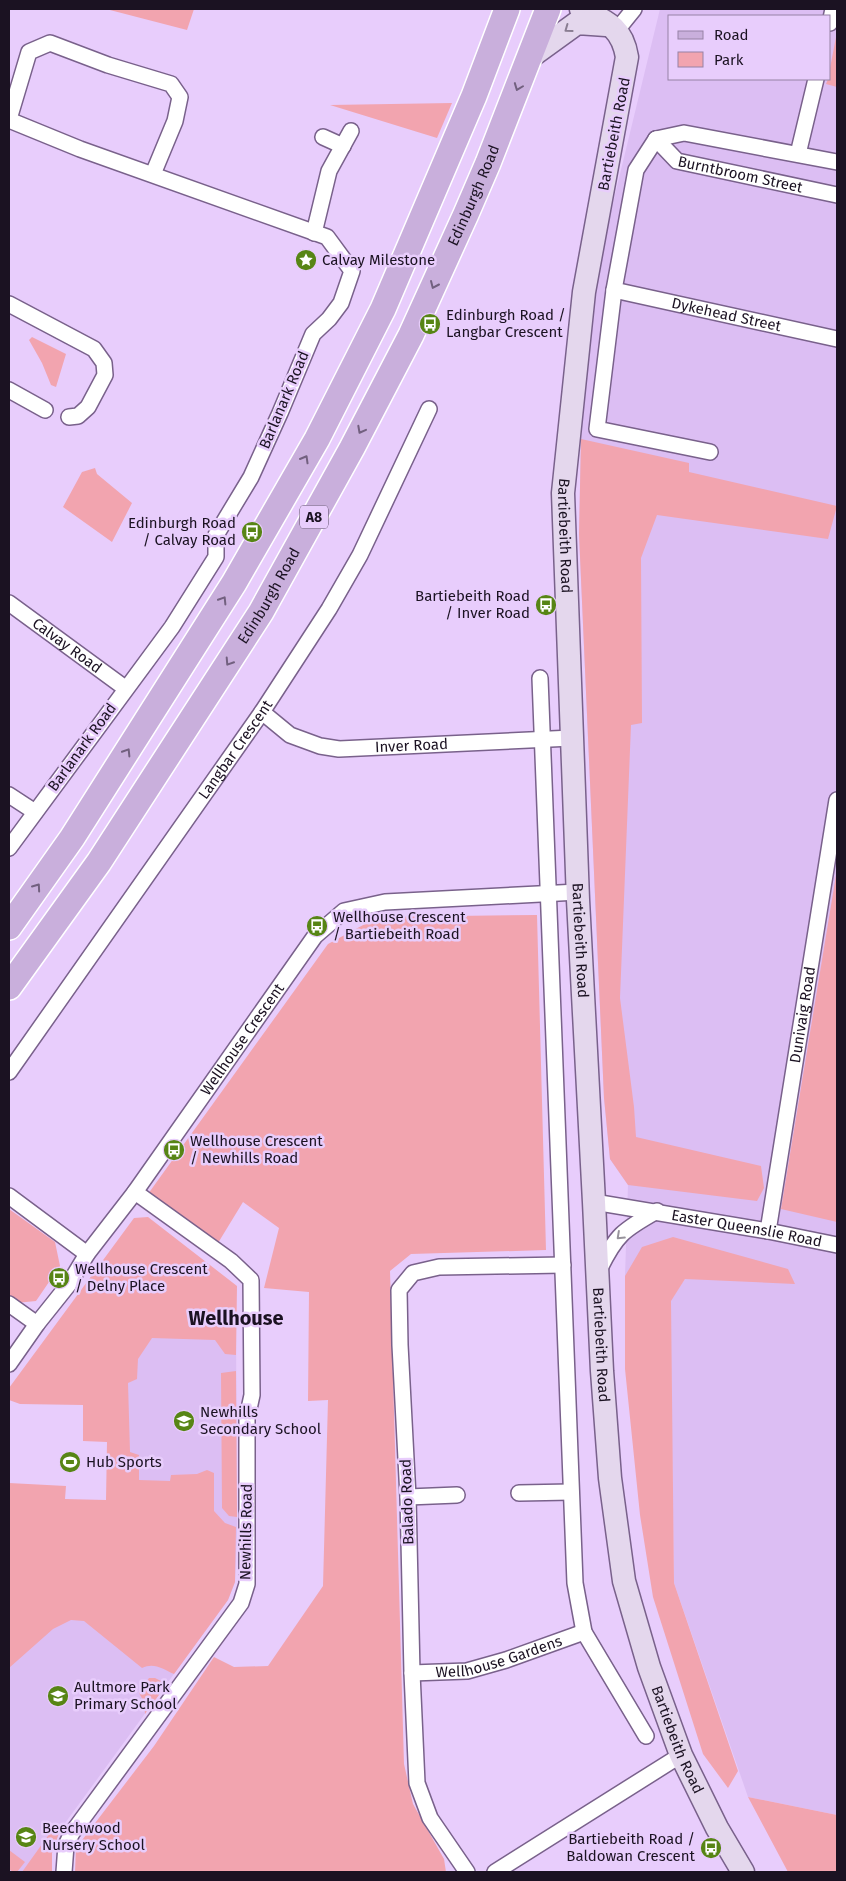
<svg xmlns="http://www.w3.org/2000/svg" width="846" height="1881" viewBox="0 0 846 1881" font-family="'Fira Sans',sans-serif">
<rect width="100%" height="100%" fill="#e8cdfc"/>
<path fill="#dcbef3" fill-rule="evenodd" d="M 660,9 L 837,9 L 837,1815 L 748,1797 L 674,1583 L 670,1301 L 685,1279 L 625,1276 L 628,1185 L 610,1159 L 604,1098 L 579,534 L 581,439 L 588,330 L 612,207 ZM 670,16 L 830,16 L 830,79 L 670,79 Z
M 155,1323 L 236,1325 L 237,1532 L 235,1582 L 228,1600 L 60,1830 L 52,1853 L 52,1872 L 9,1872 L 9,1593 L 121,1491 L 124,1370 Z"/>
<path fill="#f2a4af" d="M 106,9 L 194,9 L 187,30 Z
M 837,32 L 837,87 L 826,84 L 828,79 L 830,79 L 830,68 Z
M 452,103 L 437,138 L 330,105 Z
M 32,337 L 66,354 L 56,387 L 51,385 L 42,363 L 29,340 Z
M 581,439 L 689,463 L 689,472 L 837,506 L 828,539 L 657,515 L 641,558 L 642,723 L 631,725 L 620,998 L 634,1107 L 636,1137 L 761,1166 L 764,1188 L 757,1201 L 628,1185 L 610,1159 L 604,1098 L 579,534 Z
M 95,468 L 97,474 L 132,503 L 112,542 L 63,507 L 82,472 Z
M 837,869 L 837,1222 L 781,1209 Z
M 537,915 L 546,1250 L 411,1254 L 390,1271 L 404,1764 L 413,1804 L 444,1859 L 446,1872 L 75,1872 L 76,1848 L 154,1746 L 214,1657 L 234,1667 L 268,1666 L 323,1586 L 328,1400 L 308,1401 L 309,1292 L 264,1288 L 279,1228 L 243,1202 L 218,1243 L 148,1194 L 328,944 L 378,917 Z
M 9,1209 L 55,1242 L 60,1266 L 36,1301 L 16,1303 L 9,1298 Z
M 148,1217 L 237,1286 L 236,1355 L 225,1354 L 215,1340 L 152,1338 L 138,1359 L 137,1379 L 128,1383 L 130,1452 L 139,1455 L 139,1480 L 170,1481 L 171,1475 L 197,1474 L 207,1470 L 214,1473 L 214,1511 L 225,1523 L 236,1527 L 235,1582 L 228,1600 L 174,1674 C 163,1669 154,1662 142,1668 L 84,1621 L 71,1620 L 53,1629 L 9,1668 L 9,1483 L 66,1486 L 65,1499 L 106,1500 L 107,1442 L 83,1441 L 83,1405 L 20,1404 L 9,1400 L 9,1388 L 134,1218 Z
M 673,1237 L 788,1269 L 795,1284 L 685,1279 L 671,1301 L 674,1583 L 738,1771 L 728,1788 L 703,1754 L 653,1597 L 640,1515 L 625,1369 L 625,1276 L 642,1247 Z
M 236,1371 L 237,1517 L 229,1516 L 222,1508 L 221,1373 Z
M 149,1678 L 155,1678 L 167,1684 L 145,1714 L 144,1702 L 139,1693 Z
M 748,1797 L 837,1815 L 837,1872 L 788,1872 Z
M 55,1826 L 60,1830 L 52,1853 L 52,1872 L 22,1872 Z
M 9,1850 L 25,1862 L 17,1872 L 13,1872 L 9,1869 Z"/>
<g fill="none" stroke-linecap="round" stroke-linejoin="round">
<g stroke="#79618b" stroke-width="18">
<g id="street">
<path d="M 830,23 L 833,9"/>
<path d="M 617,30 L 634,9"/>
<path d="M 9,119 L 29,52 L 50,43 L 108,65 L 171,84 L 180,97 L 175,121 L 153,174"/>
<path d="M 9,120 L 80,149 L 327,237 L 352,271 L 341,303 L 329,319 L 313,334 L 280,413 L 251,477 L 216,535 L 216,557 L 172,627 L 9,848"/>
<path d="M 323,137 L 343,146"/>
<path d="M 656,139 L 636,170 L 614,290 L 597,429 L 710,452"/>
<path id="s1" d="M 656,139 L 677,161 L 837,195"/>
<path d="M 656,139 L 684,133 L 837,162"/>
<path d="M 798,154 L 816,79"/>
<path d="M 314,233 L 329,171 L 351,131"/>
<path id="s2" d="M 614,290 L 837,339"/>
<path d="M 9,304 L 94,349 L 104,363 L 105,375 L 88,407 L 78,416 L 69,417"/>
<path d="M 9,390 L 45,410"/>
<path id="s3" d="M 9,603 L 125,688"/>
<path d="M 540,678 L 575,1583 L 584,1632 L 646,1736"/>
<path id="s4" d="M 262,712 L 290,735 L 320,746 L 339,749 L 572,738"/>
<path d="M 9,795 L 35,812"/>
<path id="s5" d="M 9,1072 L 262,712 L 329,609 L 360,555 L 429,409"/>
<path d="M 9,1196 L 87,1254"/>
<path id="s6" d="M 594,1202 L 768,1231 L 837,1245"/>
<path id="s7" d="M 768,1231 L 837,800"/>
<path d="M 599,1270 C 616,1235 623,1230 657,1211"/>
<path d="M 9,1304 L 37,1324"/>
<path id="s8" d="M 9,1364 L 37,1324 L 69,1284 L 87,1254 L 135,1192 L 315,936 L 344,911 L 385,902 L 578,892"/>
<path d="M 519,1493 L 571,1492"/>
<path d="M 408,1497 L 457,1495"/>
<path id="s9" d="M 412,1673 L 467,1671 L 506,1660 L 584,1632"/>
<path d="M 64,1872 L 66,1845 L 72,1833 L 241,1603 L 247,1584 L 247,1418 L 252,1395 L 251,1280 L 231,1261 L 135,1192"/>
<path d="M 467,1872 L 430,1818 L 417,1783 L 412,1673 L 408,1497 L 400,1345 L 399,1290 L 413,1273 L 439,1267 L 563,1265"/>
<path d="M 495,1872 L 681,1755"/>
</g>
</g>
<g stroke="#79618b" stroke-width="25">
<g id="secondary">
<path id="s10" d="M 581,9 C 607,22 622,27 627,57 L 584,292 L 563,493 L 578,900 L 594,1202 L 602,1371 L 610,1478 L 624,1581 L 649,1667 L 681,1755 L 717,1828 L 743,1872"/>
<path d="M 530,57 L 577,23 L 606,25"/>
</g>
</g>
<g stroke="#fff" stroke-width="28">
<g id="primary">
<path d="M 9,927 L 72,838 L 234,583 L 317,439 L 383,309 L 474,96 L 507,9"/>
<path id="s11" d="M 9,987 L 99,862 L 261,612 L 352,448 L 411,335 L 466,214 L 488,163 L 548,9"/>
</g>
</g>
<use href="#street" stroke="#fff" stroke-width="15"/>
<use href="#secondary" stroke="#e4d7ed" stroke-width="22"/>
<use href="#primary" stroke="#c9afdc" stroke-width="25"/>
</g>
<defs><path id="oneway-chevron" d="M-2-3.5L2.5 0L-2 3.5" fill="none" stroke-width="1.6" stroke-linecap="round" stroke-linejoin="round" transform="scale(1.25)"/></defs>
<use stroke="#8a7e92" href="#oneway-chevron" transform="translate(568 29) rotate(144)"/>
<g stroke="#72607f">
<use href="#oneway-chevron" transform="translate(518 87) rotate(111)"/>
<use href="#oneway-chevron" transform="translate(434 285) rotate(114)"/>
<use href="#oneway-chevron" transform="translate(361 430) rotate(118)"/>
<use href="#oneway-chevron" transform="translate(305 459) rotate(-60)"/>
<use href="#oneway-chevron" transform="translate(223 600) rotate(-58)"/>
<use href="#oneway-chevron" transform="translate(229 662) rotate(123)"/>
<use href="#oneway-chevron" transform="translate(127 752) rotate(-58)"/>
<use href="#oneway-chevron" transform="translate(37 887) rotate(-55)"/>
</g>
<use stroke="#98949c" href="#oneway-chevron" transform="translate(620 1236) rotate(137)"/>
<defs>
<g id="sight-disc" transform="scale(1.125)"><circle r="9.5" fill="#578515" stroke="#e8cdfc"/><path d="M0-6L1.8-2.2L6-1.7L2.9 1.2L3.7 5.4L0 3.3L-3.7 5.4L-2.9 1.2L-6-1.7L-1.8-2.2Z" fill="#fff"/></g>
<g id="bus-disc" transform="scale(1.125)"><circle r="9.5" fill="#578515" stroke="#e8cdfc"/><path d="M-5-6H5V4H4V6H2V4H-2V6H-4V4H-5ZM-3.5-4V0h7V-4ZM-3.5 1.2v1.5H-2V1.2ZM2 1.2v1.5H3.5V1.2Z" fill="#fff"/></g>
<g id="school-disc" transform="scale(1.125)"><circle r="9.5" fill="#578515" stroke="#e8cdfc"/><path d="M0-5L7-2L0 1L-7-2ZM-4 1L0 2.5L4 1V4Q0 6-4 4Z" fill="#fff"/></g>
<g id="stadium-disc" transform="scale(1.125)"><circle r="9.5" fill="#578515" stroke="#e8cdfc"/><path d="M0-5a6.5 5 0 1 0 0 10a6.5 5 0 1 0 0-10ZM-3.5-1.8h7v3.6h-7Z" fill="#fff"/></g>
</defs>
<g fill-rule="evenodd">
<use href="#sight-disc" x="306" y="260"/>
<use href="#bus-disc" x="430" y="324"/>
<use href="#bus-disc" x="252" y="532"/>
<use href="#bus-disc" x="546" y="605"/>
<use href="#bus-disc" x="317" y="926"/>
<use href="#bus-disc" x="174" y="1150"/>
<use href="#bus-disc" x="59" y="1278"/>
<use href="#school-disc" x="184" y="1421"/>
<use href="#stadium-disc" x="70" y="1462"/>
<use href="#school-disc" x="58" y="1696"/>
<use href="#school-disc" x="26" y="1837"/>
<use href="#bus-disc" x="711" y="1848"/>
</g>
<g text-anchor="middle" dominant-baseline="central" stroke-width="5" stroke-linejoin="round" paint-order="stroke">
<rect fill="#e8cdfc" stroke="#584a63" stroke-width="1" x="300" y="505.5" width="28" height="23" rx="4"/>
<g font-size="14" font-weight="bold" fill="#1b1222">
<text x="314" y="517">A8</text>
</g>
<g font-size="15" fill="#1b1222" stroke="#e8cdfc">
<text transform="translate(614 134) rotate(-79)">Bartiebeith Road</text>
<text stroke="none"><textPath href="#s1" startOffset="95">Burntbroom Street</textPath></text>
<text stroke="none"><textPath href="#s11" startOffset="920">Edinburgh Road</textPath></text>
<text stroke="none"><textPath href="#s2" startOffset="115">Dykehead Street</textPath></text>
<text transform="translate(284 400) rotate(-67)">Barlanark Road</text>
<text stroke="none"><textPath href="#s10" startOffset="554">Bartiebeith Road</textPath></text>
<text stroke="none"><textPath href="#s11" startOffset="470">Edinburgh Road</textPath></text>
<text stroke="none"><textPath href="#s3" startOffset="72">Calvay Road</textPath></text>
<text stroke="none"><textPath href="#s4" startOffset="160">Inver Road</textPath></text>
<text transform="translate(82 747) rotate(-54)">Barlanark Road</text>
<text stroke="none"><textPath href="#s5" startOffset="394">Langbar Crescent</textPath></text>
<text stroke="none"><textPath href="#s10" startOffset="959">Bartiebeith Road</textPath></text>
<text stroke="none"><textPath href="#s7" startOffset="219">Dunivaig Road</textPath></text>
<text stroke="none"><textPath href="#s8" startOffset="400">Wellhouse Crescent</textPath></text>
<text stroke="none"><textPath href="#s6" startOffset="155">Easter Queenslie Road</textPath></text>
<text stroke="none"><textPath href="#s10" startOffset="1364">Bartiebeith Road</textPath></text>
<text transform="translate(407 1502) rotate(-92)">Balado Road</text>
<text transform="translate(246 1532) rotate(-89)">Newhills Road</text>
<text stroke="none"><textPath href="#s9" startOffset="89">Wellhouse Gardens</textPath></text>
<text stroke="none"><textPath href="#s10" startOffset="1769">Bartiebeith Road</textPath></text>
</g>
<g font-size="15" fill="#1b1222" stroke="#e8cdfc" text-anchor="start">
<text x="322" y="260">Calvay Milestone</text>
<text x="446" y="315">Edinburgh Road /<tspan x="446" dy="17">Langbar Crescent</tspan></text>
<text x="236" y="523" text-anchor="end">Edinburgh Road<tspan x="236" dy="17">/ Calvay Road</tspan></text>
<text x="530" y="596" text-anchor="end">Bartiebeith Road<tspan x="530" dy="17">/ Inver Road</tspan></text>
<text x="333" y="917">Wellhouse Crescent<tspan x="333" dy="17">/ Bartiebeith Road</tspan></text>
<text x="190" y="1141">Wellhouse Crescent<tspan x="190" dy="17">/ Newhills Road</tspan></text>
<text x="75" y="1269">Wellhouse Crescent<tspan x="75" dy="17">/ Delny Place</tspan></text>
<text x="200" y="1412">Newhills<tspan x="200" dy="17">Secondary School</tspan></text>
<text x="86" y="1462">Hub Sports</text>
<text x="74" y="1687">Aultmore Park<tspan x="74" dy="17">Primary School</tspan></text>
<text x="42" y="1828">Beechwood<tspan x="42" dy="17">Nursery School</tspan></text>
<text x="695" y="1839" text-anchor="end">Bartiebeith Road /<tspan x="695" dy="17">Baldowan Crescent</tspan></text>
</g>
<g font-size="20" font-weight="bold" fill="#1b1222" stroke="#e8cdfc">
<text x="236" y="1318">Wellhouse</text>
</g>
</g>
<rect width="846" height="1881" fill="none" stroke="#1b1222" stroke-width="20"/>
<rect x="668" y="15" width="162" height="65" fill="#e8cdfc" stroke="#9682a5"/>
<rect x="678" y="31" width="25" height="8" fill="#c9afdc" stroke="#9682a5"/>
<text x="714" y="40" font-size="15" fill="#1b1222">Road</text>
<rect x="678" y="52" width="25" height="15" fill="#f2a4af" stroke="#9682a5"/>
<text x="714" y="65" font-size="15" fill="#1b1222">Park</text>
</svg>
